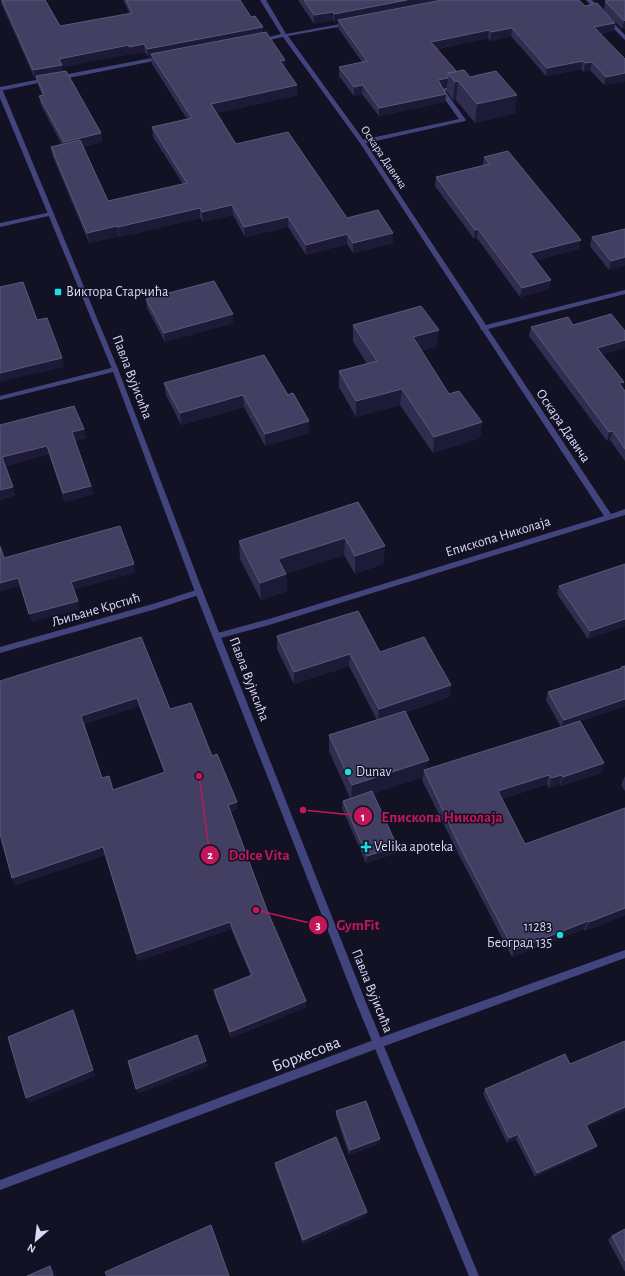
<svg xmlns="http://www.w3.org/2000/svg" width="625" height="1276" viewBox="0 0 625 1276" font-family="'Alegreya Sans',sans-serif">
<rect width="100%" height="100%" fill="#131224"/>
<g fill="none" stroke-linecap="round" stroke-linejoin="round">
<path fill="#42447d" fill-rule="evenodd" d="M 456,85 L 459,87 L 458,88 L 445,91 L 466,120 L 465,121 L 362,144 L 359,142 L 362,140 L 459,119 L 438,90 Z
M 51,212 L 53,213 L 53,215 L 0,227 L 0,223 Z"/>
<path fill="#42447d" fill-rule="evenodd" d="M 260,0 L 266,0 L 286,34 L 351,22 L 352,23 L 349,25 L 288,36 L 365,142 L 486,325 L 625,290 L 625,294 L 488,329 L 611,514 L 625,509 L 625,515 L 269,625 L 217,639 L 214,638 L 213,636 L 214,634 L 269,619 L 604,516 L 482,330 L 481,330 L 480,327 L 360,143 L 283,37 L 260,42 L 257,40 L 281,34 Z
M 586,0 L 592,0 L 601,10 L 601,12 L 597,12 Z
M 605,18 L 609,18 L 625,35 L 625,40 L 605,20 Z
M 162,56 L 165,58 L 164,59 L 58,80 L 55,78 L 58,76 Z
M 46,78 L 49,80 L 48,81 L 0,91 L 0,87 Z
M 115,367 L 117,367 L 117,371 L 0,400 L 0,396 Z
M 199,589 L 202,590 L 203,592 L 202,594 L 156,609 L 0,653 L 0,647 L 156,603 Z
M 625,950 L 625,958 L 379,1048 L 0,1190 L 0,1180 L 379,1038 Z"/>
<path fill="#42447d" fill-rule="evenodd" d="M 0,89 L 3,91 L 118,369 L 203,592 L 367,1005 L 479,1276 L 469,1276 L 357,1005 L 195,592 L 112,369 L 0,98 Z"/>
</g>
<path fill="#312d50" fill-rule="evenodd" d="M 1,0 L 45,0 L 60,26 L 130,14 L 123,0 L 240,0 L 251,17 L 263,27 L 263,32 L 285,60 L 285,67 L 298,95 L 216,113 L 236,144 L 347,218 L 393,243 L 353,253 L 347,244 L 306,255 L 288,227 L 245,237 L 233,215 L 203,222 L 200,218 L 120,237 L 119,236 L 89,243 L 53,157 L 51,147 L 62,145 L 41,105 L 39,96 L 42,95 L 38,85 L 36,79 L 35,79 L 1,3 ZM 145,52 L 148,57 L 151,57 L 152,64 L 187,119 L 152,127 L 153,137 L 183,184 L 108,201 L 83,147 L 102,142 L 101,133 L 63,71 L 62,67 L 130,54 L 130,55 Z
M 298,0 L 579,0 L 614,31 L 600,34 L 625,59 L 625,81 L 604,85 L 590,70 L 584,72 L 581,69 L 546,76 L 511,36 L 490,41 L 488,38 L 437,49 L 457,72 L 470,77 L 515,113 L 475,123 L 456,100 L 453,100 L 447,92 L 447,86 L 442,88 L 446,94 L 445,102 L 379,116 L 362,94 L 354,96 L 339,76 L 339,67 L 362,62 L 338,28 L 338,21 L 334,22 L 333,20 L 314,24 Z
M 625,0 L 625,29 L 622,29 L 604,10 L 605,1 Z
M 484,157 L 579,249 L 536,260 L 551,280 L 549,289 L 520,297 L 477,238 L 474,239 L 435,186 L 436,177 L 483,165 Z
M 625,229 L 609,270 L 590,246 L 592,237 Z
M 146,299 L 233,323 L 165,342 L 147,308 Z
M 353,325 L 437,346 L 421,351 L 449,394 L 482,422 L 480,438 L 433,453 L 400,405 L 356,417 L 339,387 L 339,371 L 367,364 L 353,341 Z
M 573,325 L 602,355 L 624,382 L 622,388 L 625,391 L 625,461 L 610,440 L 607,441 L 529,336 L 531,327 Z
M 164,383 L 288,395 L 309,421 L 309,433 L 265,446 L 244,407 L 181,425 L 166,395 Z
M 0,425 L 84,429 L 86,438 L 75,441 L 91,486 L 93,494 L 65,502 L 49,454 L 6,466 L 15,495 L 0,500 Z
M 358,502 L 385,546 L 383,564 L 355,574 L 344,555 L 286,574 L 287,591 L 261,600 L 240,559 L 239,541 Z
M 625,564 L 625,626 L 588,639 L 557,594 L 559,586 Z
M 277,636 L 380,652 L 451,685 L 449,697 L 406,712 L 428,769 L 561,727 L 546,700 L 548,692 L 620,669 L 621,667 L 625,666 L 625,706 L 580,721 L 604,763 L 601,773 L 560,786 L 560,784 L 549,788 L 547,784 L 502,799 L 525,844 L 625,915 L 585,931 L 584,929 L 512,957 L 459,855 L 422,780 L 423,777 L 373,793 L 396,853 L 366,863 L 342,808 L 343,801 L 350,798 L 329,751 L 329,735 L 377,720 L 349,666 L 294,684 L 277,649 Z
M 141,637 L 170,709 L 212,756 L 237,802 L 237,809 L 230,812 L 267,910 L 306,1001 L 306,1007 L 231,1038 L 215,996 L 214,990 L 251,976 L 231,929 L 138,961 L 105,855 L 15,885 L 12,878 L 0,834 ZM 139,706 L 164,772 L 113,790 L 102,778 L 84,724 Z
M 625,776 L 625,791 L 621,785 Z
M 625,1041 L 625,1110 L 587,1127 L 593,1150 L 535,1177 L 516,1139 L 507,1143 L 483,1094 L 485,1089 L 570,1064 Z
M 336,1111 L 379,1144 L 349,1155 L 336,1116 Z
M 275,1163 L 367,1212 L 366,1216 L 303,1244 L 275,1167 Z
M 625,1229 L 625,1272 L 608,1240 L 612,1236 Z"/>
<path fill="#1d1a37" d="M 407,0 L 451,0 L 338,20 L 338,21 L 334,22 L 334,14 Z
M 333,12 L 333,20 L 314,24 L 314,15 Z
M 625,20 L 625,29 L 622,29 L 624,21 Z
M 615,23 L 614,31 L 592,36 L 594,27 Z
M 263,27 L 263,36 L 151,54 L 151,57 L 148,57 L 147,49 Z
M 512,28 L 511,36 L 490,41 L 491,32 Z
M 489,30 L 488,38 L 431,50 L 431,42 Z
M 144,44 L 145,52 L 130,55 L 129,47 Z
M 129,45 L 130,54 L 62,67 L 63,74 L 36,76 L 36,79 L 35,79 L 33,70 L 59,59 Z
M 285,60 L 285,70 L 280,61 Z
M 583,61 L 581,69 L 546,76 L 547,68 Z
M 592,62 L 590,70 L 584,72 L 585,63 Z
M 625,73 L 625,81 L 604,85 L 606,77 Z
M 448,78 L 447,86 L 437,89 L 438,80 Z
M 458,81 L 456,100 L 453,100 L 455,82 Z
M 297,85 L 298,95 L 211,114 L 211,104 Z
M 363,85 L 362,94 L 354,96 L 354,87 Z
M 446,94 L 445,102 L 379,116 L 379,108 Z
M 517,95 L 515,113 L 475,123 L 477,104 Z
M 101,133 L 102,142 L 65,151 L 64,142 Z
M 232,205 L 233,215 L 203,222 L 202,212 Z
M 200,208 L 200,218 L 120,237 L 118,227 Z
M 288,217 L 288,227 L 245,237 L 244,227 Z
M 117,226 L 119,236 L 89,243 L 87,233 Z
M 478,229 L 477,238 L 474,239 L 475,230 Z
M 393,233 L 393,243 L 353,253 L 353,243 Z
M 347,234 L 347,244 L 306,255 L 306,245 Z
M 581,240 L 579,249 L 529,262 L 530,253 Z
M 625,257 L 625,266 L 609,270 L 611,261 Z
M 551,280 L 549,289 L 520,297 L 522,288 Z
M 233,314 L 233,323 L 165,342 L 164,333 Z
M 439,330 L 437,346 L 411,354 L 413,337 Z
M 625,340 L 625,348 L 595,357 L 597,348 Z
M 62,358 L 64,367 L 0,382 L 0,373 Z
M 624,382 L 622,390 L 619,383 Z
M 402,389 L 400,405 L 356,417 L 356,401 Z
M 243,395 L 244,407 L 181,425 L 180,413 Z
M 309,421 L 309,433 L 265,446 L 265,434 Z
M 482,422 L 480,438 L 433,453 L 434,437 Z
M 84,429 L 86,438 L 74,441 L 72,432 Z
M 613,431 L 610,440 L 607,441 L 609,432 Z
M 47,446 L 49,454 L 5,466 L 2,457 Z
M 91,486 L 93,494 L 65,502 L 63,493 Z
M 13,487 L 15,495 L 0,500 L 0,490 Z
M 345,538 L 344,555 L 286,574 L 287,591 L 261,600 L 260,583 L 278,559 Z
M 385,546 L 383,564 L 355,574 L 355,556 Z
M 134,564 L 135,573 L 73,590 L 71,582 Z
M 18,578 L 20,586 L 0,592 L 0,583 Z
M 78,601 L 80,609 L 32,622 L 29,614 Z
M 625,619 L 625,626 L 588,639 L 590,631 Z
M 350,654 L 349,666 L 294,684 L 294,672 Z
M 451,685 L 449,697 L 378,721 L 379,709 Z
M 137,698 L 139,706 L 83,724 L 81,716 Z
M 625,699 L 625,706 L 561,727 L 564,720 Z
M 429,760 L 427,775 L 424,770 L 423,777 L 351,801 L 352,785 Z
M 604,763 L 601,773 L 560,786 L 563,777 Z
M 549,775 L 547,784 L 496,801 L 498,791 Z
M 562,775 L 560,784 L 549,788 L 551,778 Z
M 237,802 L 237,809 L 229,812 L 228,805 Z
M 397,846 L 396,853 L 366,863 L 367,856 Z
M 103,847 L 105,855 L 15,885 L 12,878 Z
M 625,908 L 625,915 L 585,931 L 589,922 Z
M 588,921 L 584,929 L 512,957 L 514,950 Z
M 230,922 L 231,929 L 138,961 L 136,954 Z
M 306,1001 L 306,1007 L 231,1038 L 230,1032 Z
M 73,1010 L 76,1016 L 95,1076 L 29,1103 L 26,1098 Z
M 206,1061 L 208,1066 L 138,1094 L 136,1089 Z
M 625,1107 L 625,1110 L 583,1129 L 586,1125 Z
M 518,1134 L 516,1139 L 507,1143 L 509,1138 Z
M 380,1139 L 379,1144 L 349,1155 L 350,1150 Z
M 597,1146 L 593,1150 L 535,1177 L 537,1173 Z
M 367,1212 L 366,1216 L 303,1244 L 303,1240 Z
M 50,1266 L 54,1271 L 56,1276 L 53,1276 Z"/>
<path fill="#433f62" stroke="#5b587a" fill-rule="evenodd" d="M 2,0 L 45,0 L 60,26 L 132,13 L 126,0 L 240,0 L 251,17 L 255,16 L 263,27 L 147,49 L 144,44 L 129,47 L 129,45 L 59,59 L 62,65 L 33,70 Z
M 304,0 L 407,0 L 334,14 L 333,12 L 314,15 Z
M 442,0 L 579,0 L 585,6 L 597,3 L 615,23 L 594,27 L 625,59 L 625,73 L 606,77 L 592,62 L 585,63 L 583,61 L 547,68 L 512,28 L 491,32 L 489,30 L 431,42 L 457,72 L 448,73 L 448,78 L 438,80 L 446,94 L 379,108 L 363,85 L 354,87 L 339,67 L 367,61 L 338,20 Z
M 612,0 L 625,0 L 625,20 L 624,21 L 605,1 Z
M 266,32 L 285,60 L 280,61 L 297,85 L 211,104 L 236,144 L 288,132 L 347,218 L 378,210 L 393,233 L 353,243 L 347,234 L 306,245 L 288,217 L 244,227 L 232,205 L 202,212 L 200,208 L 118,227 L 117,226 L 87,233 L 51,147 L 80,140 L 108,201 L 187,183 L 152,127 L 192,118 L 151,54 Z
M 464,70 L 470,77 L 496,71 L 517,95 L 477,104 L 458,81 L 455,82 L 448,73 Z
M 66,71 L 101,133 L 64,142 L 39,96 L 44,95 L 36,76 Z
M 508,151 L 581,240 L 530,253 L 551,280 L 522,288 L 478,229 L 475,230 L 436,177 L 490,164 L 484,157 Z
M 625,229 L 625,257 L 611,261 L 592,237 Z
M 214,281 L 233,314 L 164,333 L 146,299 Z
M 23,282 L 37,320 L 47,318 L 62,358 L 0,373 L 0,287 Z
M 421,306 L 439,330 L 413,337 L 449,394 L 459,391 L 482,422 L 434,437 L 402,389 L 356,401 L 339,371 L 377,361 L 353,325 Z
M 611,314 L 625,331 L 625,340 L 597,348 L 624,382 L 619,383 L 625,391 L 625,449 L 613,431 L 609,432 L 531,327 L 568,317 L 573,325 Z
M 264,355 L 288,395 L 293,393 L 309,421 L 265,434 L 243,395 L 180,413 L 164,383 Z
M 74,406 L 84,429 L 72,432 L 91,486 L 63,493 L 47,446 L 2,457 L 13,487 L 0,490 L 0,425 Z
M 358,502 L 385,546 L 355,556 L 345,538 L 278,559 L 286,574 L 260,583 L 239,541 Z
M 120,526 L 134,564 L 71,582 L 78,601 L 29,614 L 18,578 L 0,583 L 0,546 L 4,558 Z
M 625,564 L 625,619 L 590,631 L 559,586 Z
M 358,611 L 380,652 L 424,637 L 451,685 L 379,709 L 350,654 L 294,672 L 277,636 Z
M 141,637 L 170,709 L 191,703 L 212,756 L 217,754 L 237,802 L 228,805 L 267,910 L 306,1001 L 230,1032 L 214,990 L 252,975 L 230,922 L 136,954 L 103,847 L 12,878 L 0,834 L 0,681 ZM 137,698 L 165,772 L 113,790 L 109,776 L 102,778 L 81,716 Z
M 625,666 L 625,699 L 564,720 L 548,692 L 622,668 L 621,667 Z
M 405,711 L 429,760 L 352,785 L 329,735 Z
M 580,721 L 604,763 L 563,777 L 562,775 L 551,778 L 549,775 L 498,791 L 525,844 L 625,808 L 625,908 L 589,922 L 588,921 L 514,950 L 460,847 L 424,770 Z
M 372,791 L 397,846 L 367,856 L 343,801 Z
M 73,1010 L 93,1070 L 26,1098 L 8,1037 Z
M 197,1035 L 206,1061 L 136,1089 L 128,1061 Z
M 625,1041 L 625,1107 L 586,1125 L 597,1146 L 537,1173 L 518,1134 L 509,1138 L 485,1089 L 565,1054 L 570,1064 Z
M 366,1101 L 380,1139 L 350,1150 L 336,1111 Z
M 336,1137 L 367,1212 L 303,1240 L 275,1163 Z
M 211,1225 L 229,1276 L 107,1276 L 105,1272 Z
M 625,1229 L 625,1261 L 612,1236 Z
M 50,1266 L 53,1276 L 27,1276 Z"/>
<g fill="#1bdfe4" stroke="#131224" stroke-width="1.5">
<rect x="54" y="288" width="8" height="8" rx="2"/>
<circle cx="348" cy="772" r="4"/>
<path d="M364 841h4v4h4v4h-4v4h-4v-4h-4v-4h4z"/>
<circle cx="560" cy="935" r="4"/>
</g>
<g text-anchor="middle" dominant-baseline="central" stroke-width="3" stroke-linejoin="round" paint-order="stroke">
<g font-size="12" fill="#dad9fa" stroke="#131224">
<text transform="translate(384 157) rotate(56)">Оскара Давича</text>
</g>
<g font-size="14" fill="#dad9fa" stroke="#131224" text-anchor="start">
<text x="66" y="292">Виктора Старчића</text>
<text x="356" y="772">Dunav</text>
<text x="374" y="847">Velika apoteka</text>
<text x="552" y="927" text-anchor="end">11283<tspan x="552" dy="16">Београд 135</tspan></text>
</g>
<g font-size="14" fill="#dad9fa" stroke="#131224">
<text transform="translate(132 377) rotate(69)">Павла Вујисића</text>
<text transform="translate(563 426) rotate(56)">Оскара Давича</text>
<text transform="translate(498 537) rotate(-17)">Епископа Николаја</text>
<text transform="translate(96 610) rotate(-16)">Љиљане Крстић</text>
<text transform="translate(249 679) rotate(69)">Павла Вујисића</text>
<text transform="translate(372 991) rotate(68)">Павла Вујисића</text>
</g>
<g font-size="17" fill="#dad9fa" stroke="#131224">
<text transform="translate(306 1054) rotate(-21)">Борхесова</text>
</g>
</g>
<path fill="none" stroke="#c2185b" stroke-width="1.5" d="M303 810L363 816M199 776L210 855M256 910L318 925"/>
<g fill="#c2185b" stroke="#131224" stroke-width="1.5">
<circle cx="303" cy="810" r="4"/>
<circle cx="199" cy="776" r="4"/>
<circle cx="256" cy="910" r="4"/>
<circle cx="363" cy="816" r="10"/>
<circle cx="210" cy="855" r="10"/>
<circle cx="318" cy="925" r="10"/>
</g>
<g font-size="12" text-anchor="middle" font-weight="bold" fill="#fff">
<text x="363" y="821">1</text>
<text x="210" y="859">2</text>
<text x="318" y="929">3</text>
</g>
<g font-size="15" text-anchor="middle" font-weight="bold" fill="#c2185b" stroke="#131224" stroke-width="3" stroke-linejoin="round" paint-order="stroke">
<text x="442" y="822">Епископа Николаја</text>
<text x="259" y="860">Dolce Vita</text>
<text x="358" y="930">GymFit</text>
</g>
<g transform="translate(36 1240) rotate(208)" stroke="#131224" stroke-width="3" paint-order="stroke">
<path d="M0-3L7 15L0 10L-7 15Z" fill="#dad9fa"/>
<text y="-6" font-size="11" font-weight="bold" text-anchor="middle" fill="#dad9fa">N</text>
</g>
</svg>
